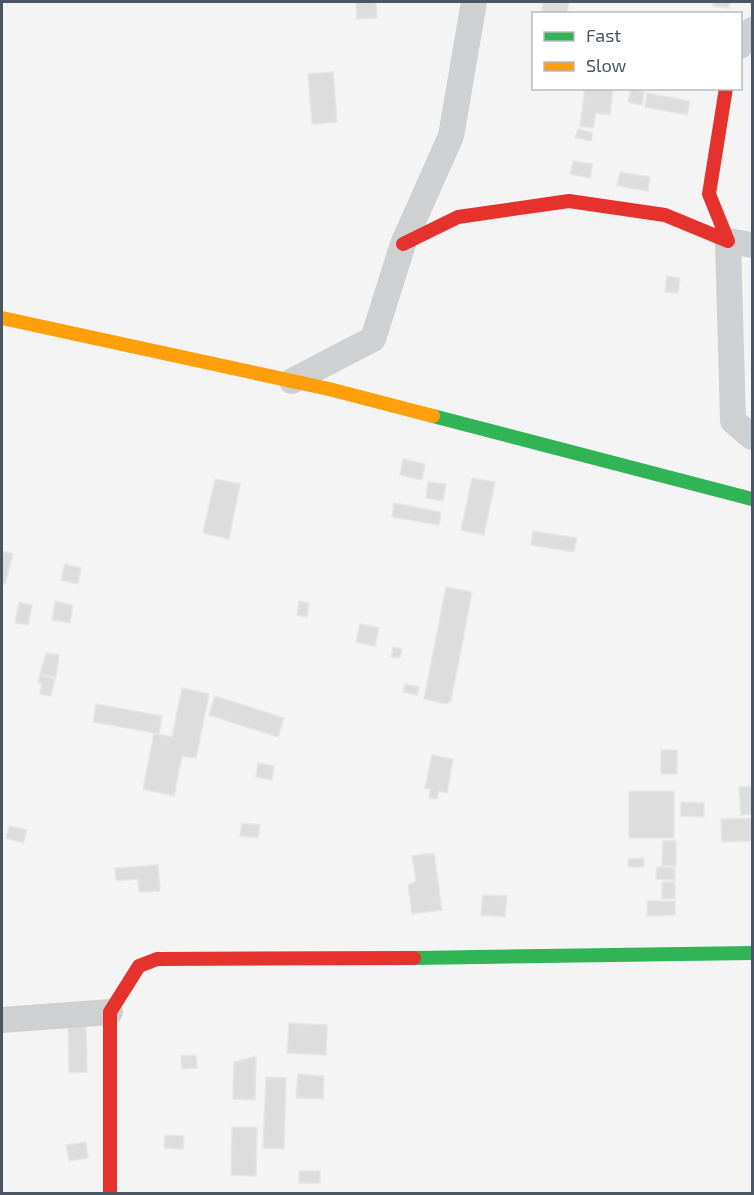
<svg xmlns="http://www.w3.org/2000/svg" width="754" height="1195" viewBox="0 0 754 1195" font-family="'Exo 2',sans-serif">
<rect width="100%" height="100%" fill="#f4f4f4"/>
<path fill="#ddddde" stroke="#e5e6e7" stroke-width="1.5" d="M 356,2 L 376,2 L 377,18 L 357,19 Z
M 543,2 L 569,2 L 567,14 L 541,14 Z
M 713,2 L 730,2 L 729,8 L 713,6 Z
M 333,72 L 337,122 L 312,124 L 308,74 Z
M 585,88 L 613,88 L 610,115 L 596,113 L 593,128 L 580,126 Z
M 631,89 L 644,92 L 642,105 L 628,102 Z
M 647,93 L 690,101 L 687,115 L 645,107 Z
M 578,129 L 593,133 L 591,141 L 575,138 Z
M 573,161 L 593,164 L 590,178 L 570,174 Z
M 620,172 L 650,177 L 648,191 L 617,186 Z
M 667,276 L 680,278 L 678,293 L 665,292 Z
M 403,459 L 425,464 L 422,480 L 400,475 Z
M 472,478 L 495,482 L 484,535 L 461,530 Z
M 215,479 L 240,484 L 229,539 L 203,533 Z
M 428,482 L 446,484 L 443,501 L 426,498 Z
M 394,503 L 441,512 L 439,525 L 392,517 Z
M 533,531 L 577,538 L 574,552 L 531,545 Z
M 2,551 L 13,554 L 5,584 L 2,583 Z
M 65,564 L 81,568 L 78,584 L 61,580 Z
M 446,587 L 472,592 L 451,701 L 446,704 L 424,699 Z
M 55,601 L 73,605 L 70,623 L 52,620 Z
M 299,601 L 309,603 L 307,617 L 297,615 Z
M 19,602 L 32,605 L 28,625 L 15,623 Z
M 360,624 L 379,628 L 375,646 L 356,642 Z
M 393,647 L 402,649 L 400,658 L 391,657 Z
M 46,653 L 59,655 L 56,677 L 40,674 Z
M 40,675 L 55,679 L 51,696 L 40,694 L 42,684 L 38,683 Z
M 405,684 L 419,687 L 417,695 L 403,692 Z
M 182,688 L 209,694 L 196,758 L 182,756 L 174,796 L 143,789 L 154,733 L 172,737 Z
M 215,696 L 284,718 L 278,737 L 209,715 Z
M 96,704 L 162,716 L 159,734 L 93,722 Z
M 661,750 L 677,750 L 677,774 L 661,774 Z
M 432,755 L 453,759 L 447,793 L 439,791 L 437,799 L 429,798 L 430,789 L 425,788 Z
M 258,763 L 274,766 L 272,780 L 256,777 Z
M 752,786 L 752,814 L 741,815 L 739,787 Z
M 629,791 L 674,791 L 674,838 L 629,838 Z
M 681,802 L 704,803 L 704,817 L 681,816 Z
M 752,818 L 752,841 L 722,842 L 721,819 Z
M 242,823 L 260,825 L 258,838 L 240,836 Z
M 9,826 L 27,830 L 23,843 L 6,838 Z
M 663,841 L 676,841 L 676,866 L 662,866 Z
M 434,853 L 442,910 L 412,914 L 408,885 L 416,881 L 412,856 Z
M 644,858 L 644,867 L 628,867 L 628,859 Z
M 158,865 L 160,891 L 139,892 L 138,879 L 116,881 L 115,868 Z
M 657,867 L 675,868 L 675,880 L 656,879 Z
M 662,882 L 675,882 L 675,898 L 662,899 Z
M 483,895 L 507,896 L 505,917 L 481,915 Z
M 647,901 L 675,901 L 675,915 L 647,916 Z
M 86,1023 L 87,1072 L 69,1073 L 68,1024 Z
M 289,1023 L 327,1025 L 326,1055 L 287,1053 Z
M 196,1055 L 197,1068 L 182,1069 L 181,1056 Z
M 256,1056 L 255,1100 L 233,1099 L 234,1062 Z
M 298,1074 L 324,1076 L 323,1099 L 296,1098 Z
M 266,1077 L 286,1078 L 284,1149 L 263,1148 Z
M 232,1127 L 257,1127 L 256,1176 L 231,1175 Z
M 165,1135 L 184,1136 L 183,1149 L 164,1148 Z
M 86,1142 L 88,1158 L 69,1161 L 66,1145 Z
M 299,1171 L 320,1171 L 320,1183 L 299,1183 Z"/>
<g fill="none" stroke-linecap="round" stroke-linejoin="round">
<path stroke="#ced0d2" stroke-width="26" d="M 740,46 L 752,30
M 752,245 L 728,241 L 733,421 L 752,437
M 292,381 L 373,339 L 403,244 L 451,136 L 474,2
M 2,1020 L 110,1012"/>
<path stroke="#30b455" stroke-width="14" d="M 433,416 L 752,499
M 414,958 L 752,953"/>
<path stroke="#ff9f0a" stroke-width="14" d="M 2,318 L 329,389 L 433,416"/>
<path stroke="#e5322d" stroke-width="14" d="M 403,244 L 458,217 L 569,201 L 665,215 L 728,241 L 709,194 L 726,88
M 110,1194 L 110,1012 L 139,966 L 157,959 L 414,958"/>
</g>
<rect width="754" height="1195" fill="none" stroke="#4a5661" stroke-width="6"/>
<rect x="532" y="12" width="210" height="78" fill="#ffffff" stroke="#b7bbc0" stroke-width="1.5"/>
<rect x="544" y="32" width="30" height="9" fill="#30b455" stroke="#b7bbc0" stroke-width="1.5"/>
<text x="586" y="42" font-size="18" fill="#4a5661">Fast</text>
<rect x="544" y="62" width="30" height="9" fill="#ff9f0a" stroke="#b7bbc0" stroke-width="1.5"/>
<text x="586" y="72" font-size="18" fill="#4a5661">Slow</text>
</svg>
